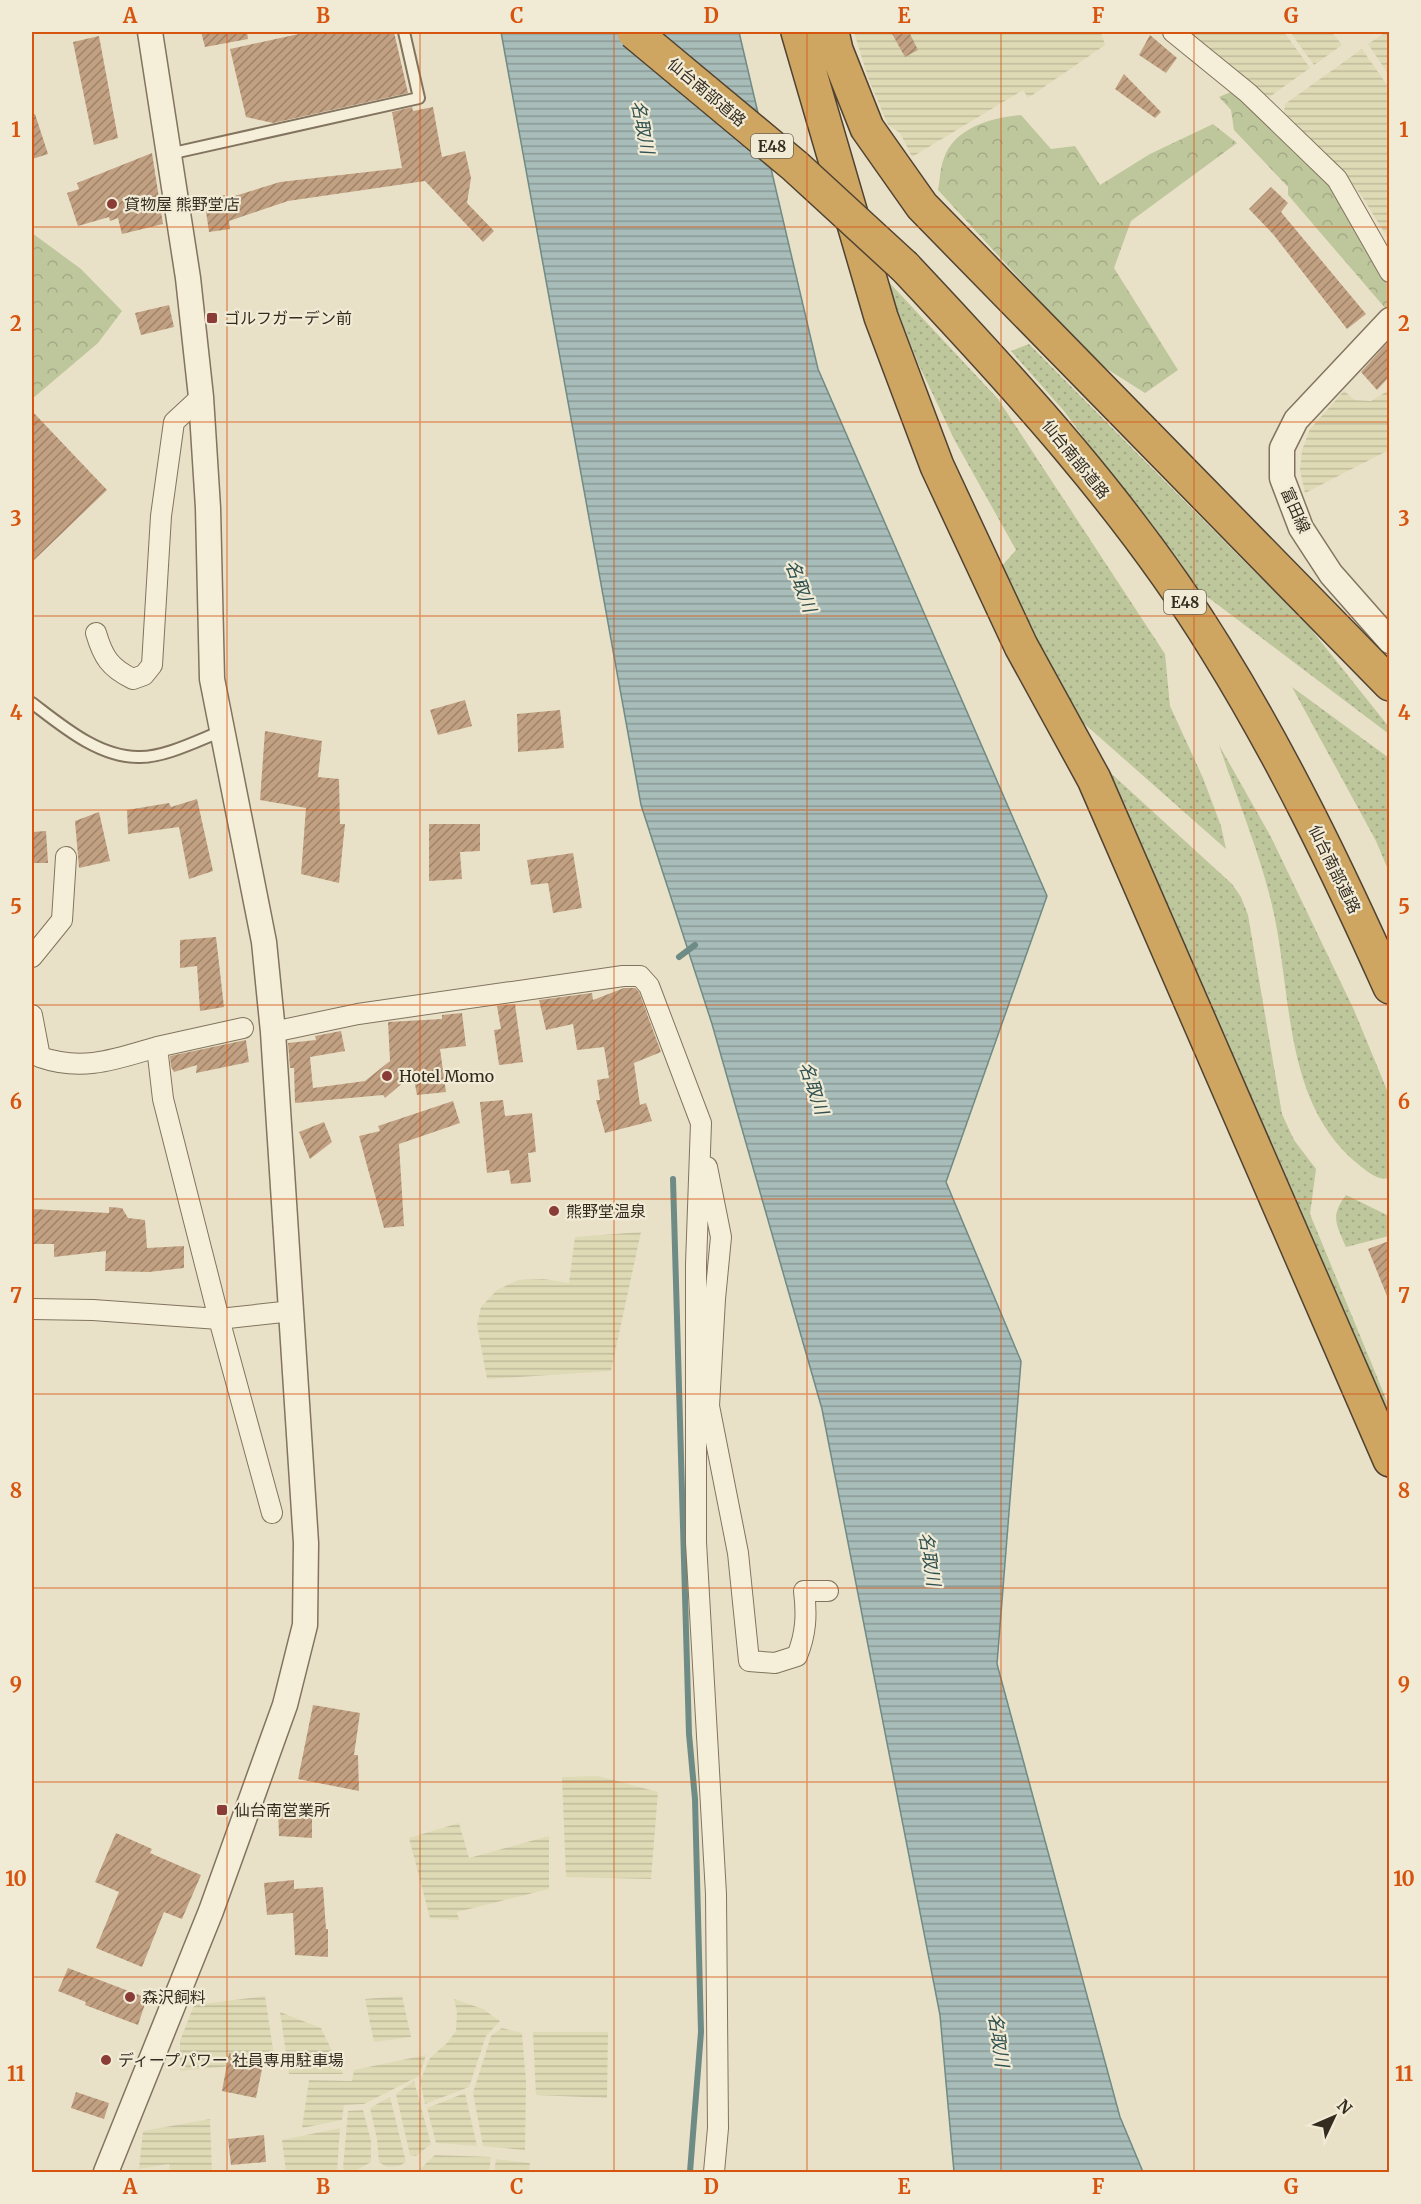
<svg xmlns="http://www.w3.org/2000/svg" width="1421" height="2204" viewBox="0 0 1421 2204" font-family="Merriweather,'Noto Sans JP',serif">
<defs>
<pattern id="farmland-rules" width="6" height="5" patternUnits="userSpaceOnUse" patternTransform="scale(1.5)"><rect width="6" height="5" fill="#dedab5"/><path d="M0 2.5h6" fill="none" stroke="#bfbb9b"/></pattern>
<pattern id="grass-dots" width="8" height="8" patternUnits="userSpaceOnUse" patternTransform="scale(1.5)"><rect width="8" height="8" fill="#bec69c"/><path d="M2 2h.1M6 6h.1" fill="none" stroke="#a4aa86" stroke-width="1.8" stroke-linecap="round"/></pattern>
<pattern id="forest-crowns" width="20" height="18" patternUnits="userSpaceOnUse" patternTransform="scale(1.5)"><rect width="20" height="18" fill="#bec69c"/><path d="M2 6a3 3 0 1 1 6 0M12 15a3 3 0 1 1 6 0" fill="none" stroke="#a4aa86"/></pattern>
<pattern id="water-rules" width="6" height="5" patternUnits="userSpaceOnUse" patternTransform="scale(1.5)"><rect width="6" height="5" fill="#a8bdb9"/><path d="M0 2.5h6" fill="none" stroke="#8a9a96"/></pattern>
<pattern id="building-hatch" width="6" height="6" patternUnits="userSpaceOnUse" patternTransform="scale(1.5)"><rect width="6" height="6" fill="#c2a182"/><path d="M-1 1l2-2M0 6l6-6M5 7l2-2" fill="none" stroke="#9e836a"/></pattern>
</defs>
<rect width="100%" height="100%" fill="#e9e1c7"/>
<path fill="url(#farmland-rules)" d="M 854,32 L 1101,32 L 1105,45 L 1028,98 L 1023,90 L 912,157 L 900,133 L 888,125 L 868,78 Z
M 1188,32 L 1284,32 L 1310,68 L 1268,98 Z
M 1290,32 L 1332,32 L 1342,45 L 1314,65 Z
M 1386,32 L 1389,32 L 1389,75 L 1368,44 Z
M 1362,49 L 1389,88 L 1389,240 L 1363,198 L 1341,169 L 1284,113 L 1285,104 Z
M 1389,390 L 1389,450 L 1305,493 L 1300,470 L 1302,450 L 1310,429 L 1344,391 L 1355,400 L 1371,401 Z
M 641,1232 L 611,1371 L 487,1379 L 477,1325 L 481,1307 L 497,1290 L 518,1280 L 544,1279 L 569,1283 L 575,1237 Z
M 598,1776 L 658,1792 L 651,1879 L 566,1877 L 562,1777 Z
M 459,1823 L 469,1858 L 549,1836 L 549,1889 L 457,1912 L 459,1920 L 430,1918 L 409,1838 Z
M 265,1996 L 275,2062 L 180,2071 L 180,2041 L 194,2005 Z
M 402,1996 L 411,2037 L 374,2042 L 365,1999 Z
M 454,1999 L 483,2009 L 500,2021 L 486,2036 L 469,2087 L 425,2104 L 420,2081 L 430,2058 L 447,2043 L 456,2031 L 457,2012 Z
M 280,2012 L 321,2028 L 343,2074 L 289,2074 Z
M 502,2028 L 522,2033 L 526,2081 L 525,2150 L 483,2146 L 473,2093 L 491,2036 Z
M 533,2032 L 608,2032 L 607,2098 L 536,2095 Z
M 426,2055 L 419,2076 L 364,2104 L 344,2105 L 342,2120 L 302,2128 L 309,2080 L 352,2081 L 354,2070 Z
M 414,2081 L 431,2144 L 416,2156 L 410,2155 L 396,2094 Z
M 465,2093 L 477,2146 L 436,2143 L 427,2108 Z
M 390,2097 L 406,2162 L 399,2166 L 387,2167 L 379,2162 L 377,2139 L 370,2108 Z
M 363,2110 L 371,2141 L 371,2162 L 353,2172 L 346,2172 L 343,2168 L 348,2111 Z
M 210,2119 L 212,2172 L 170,2172 L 169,2164 L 139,2169 L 143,2131 Z
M 340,2128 L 337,2172 L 286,2172 L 282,2140 Z
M 435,2155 L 491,2157 L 489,2172 L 417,2172 Z
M 496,2159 L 530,2163 L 529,2172 L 494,2172 Z"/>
<path fill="url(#grass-dots)" d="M 885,278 L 998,399 L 1165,654 L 1170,706 L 1203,778 L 1221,826 L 1226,849 L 1071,712 L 1001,567 L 1016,550 L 954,439 L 918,363 Z
M 1029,344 L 1310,628 L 1389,727 L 1389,734 L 1193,586 L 1064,411 L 1011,351 Z
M 1292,687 L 1389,758 L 1389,872 L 1376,841 Z
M 1219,745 L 1271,837 L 1354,1010 L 1389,1095 L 1389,1178 C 1378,1181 1366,1171 1358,1164 C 1281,1102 1293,989 1271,901 C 1258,848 1236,796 1219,745 Z
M 1103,766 L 1232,884 L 1241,897 L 1248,915 L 1282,1114 L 1294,1140 L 1316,1169 L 1310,1214 L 1389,1406 L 1389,1435 Z
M 1346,1195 L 1389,1216 L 1389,1236 L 1346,1247 C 1336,1224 1330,1216 1346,1195 Z"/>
<path fill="url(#forest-crowns)" d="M 1233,91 L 1334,187 L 1387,281 L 1389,297 L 1386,309 L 1288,195 L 1288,187 L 1234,130 L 1231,110 L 1219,97 Z
M 1021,115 L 1051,149 L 1075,146 L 1100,185 L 1150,154 L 1213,124 L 1237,143 L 1131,221 L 1114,268 L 1178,370 L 1145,393 L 1096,362 L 938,190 C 940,180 940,168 944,158 C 955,127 992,118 1021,115 Z
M 32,233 L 81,269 L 122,311 L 98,343 L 32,399 Z"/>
<path fill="url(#water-rules)" stroke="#6f8b86" stroke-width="1.5" d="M 501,32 L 739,32 L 818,369 L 1047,896 L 946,1182 L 1021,1361 L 997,1664 L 1120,2117 L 1143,2172 L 954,2172 L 940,2015 L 822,1409 L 712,1024 L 641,805 Z"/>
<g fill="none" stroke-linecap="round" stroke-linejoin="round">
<path stroke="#6f8b86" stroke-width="6" d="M 679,957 L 695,945
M 673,1179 L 689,1734 L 695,1799 L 701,2032 L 690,2172"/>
</g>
<path fill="url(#building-hatch)" d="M 201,32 L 247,32 L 248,39 L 205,47 Z
M 308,32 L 394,32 L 408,93 L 273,123 L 246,117 L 230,49 Z
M 891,32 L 909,32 L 918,50 L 905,57 Z
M 1150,35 L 1177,58 L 1166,73 L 1139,55 Z
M 99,36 L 118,138 L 94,145 L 73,42 Z
M 1124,74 L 1161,112 L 1155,118 L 1115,89 Z
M 412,107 L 413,111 L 433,107 L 442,157 L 465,151 L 471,178 L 467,203 L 494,231 L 483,242 L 425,181 L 288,201 L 229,221 L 230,229 L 209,232 L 204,198 L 225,195 L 225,199 L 280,182 L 402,168 L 392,112 Z
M 32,114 L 35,114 L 48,154 L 32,159 Z
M 152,153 L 163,224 L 122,234 L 118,218 L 110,221 L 109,217 L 78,226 L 67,193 L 79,189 L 77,183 Z
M 1271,187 L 1288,203 L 1281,212 L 1366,314 L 1347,329 L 1273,234 L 1249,209 Z
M 169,305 L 174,327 L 141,335 L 135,313 Z
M 1389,341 L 1389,377 L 1377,390 L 1361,372 Z
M 32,411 L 107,490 L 32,562 Z
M 465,700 L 472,726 L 438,735 L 430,710 Z
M 560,710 L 564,748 L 518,752 L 517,714 Z
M 265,731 L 322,741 L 318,777 L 339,779 L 340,824 L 345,824 L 339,883 L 301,874 L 306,808 L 260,800 Z
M 197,799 L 213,871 L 189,879 L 179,827 L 128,834 L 127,810 L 169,803 L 171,807 Z
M 99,812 L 110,861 L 79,868 L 75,821 Z
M 429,824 L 480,824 L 480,851 L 460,852 L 462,879 L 429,881 Z
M 46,831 L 48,863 L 32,863 L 32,832 Z
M 573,853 L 582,908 L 553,913 L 548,883 L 531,885 L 527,860 Z
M 216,937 L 224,1007 L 200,1011 L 197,966 L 180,968 L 180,940 Z
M 624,988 L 635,988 L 639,992 L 661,1052 L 634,1063 L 640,1105 L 646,1103 L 652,1121 L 605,1133 L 596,1100 L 600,1100 L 597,1080 L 609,1078 L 604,1047 L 577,1050 L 573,1024 L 546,1030 L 539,1000 L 592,993 L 593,1000 Z
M 515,1004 L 523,1062 L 499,1065 L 494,1030 L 501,1029 L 497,1006 Z
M 462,1013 L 466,1046 L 440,1049 L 446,1092 L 417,1095 L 413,1074 L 385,1098 L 383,1095 L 295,1103 L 294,1068 L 290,1068 L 288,1043 L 316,1040 L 315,1036 L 341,1031 L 345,1051 L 310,1057 L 313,1088 L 365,1081 L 390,1061 L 388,1022 L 442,1019 L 442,1015 Z
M 246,1040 L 249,1062 L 196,1073 L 197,1065 L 174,1072 L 171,1067 L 170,1056 Z
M 503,1100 L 505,1116 L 532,1113 L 536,1152 L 528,1153 L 531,1182 L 511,1184 L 509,1170 L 487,1173 L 480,1102 Z
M 453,1101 L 460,1123 L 399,1144 L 404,1226 L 384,1228 L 359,1136 L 380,1131 L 378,1126 Z
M 324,1122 L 332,1142 L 310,1159 L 299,1132 Z
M 109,1207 L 122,1208 L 128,1218 L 145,1220 L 147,1248 L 184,1246 L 184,1268 L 149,1272 L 105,1271 L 106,1251 L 54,1257 L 54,1244 L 32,1244 L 32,1209 L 109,1213 Z
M 1389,1241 L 1389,1301 L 1368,1249 Z
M 313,1705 L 360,1713 L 354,1755 L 358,1755 L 359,1791 L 298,1779 Z
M 278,1809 L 312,1810 L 312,1838 L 279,1836 Z
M 116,1833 L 152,1849 L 150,1853 L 201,1875 L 182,1919 L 164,1912 L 142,1967 L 96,1948 L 119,1892 L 95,1882 Z
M 294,1880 L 294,1889 L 323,1887 L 326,1929 L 328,1929 L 328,1957 L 295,1955 L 293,1913 L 267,1915 L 264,1883 Z
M 68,1968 L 147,1998 L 138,2025 L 85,2005 L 86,2002 L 58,1991 Z
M 229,2053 L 264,2060 L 256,2098 L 222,2091 Z
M 76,2092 L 109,2103 L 104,2119 L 71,2108 Z
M 264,2135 L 266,2162 L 231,2165 L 228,2139 Z"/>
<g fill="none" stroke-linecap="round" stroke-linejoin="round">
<g stroke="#82745f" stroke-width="14">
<path id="service" d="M 169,154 L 419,98 L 404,32
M 32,703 C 61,725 98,757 138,757 C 164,758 199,740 222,731"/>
</g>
<g stroke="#82745f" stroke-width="22">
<path id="minor" d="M 1173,32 L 1248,93 L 1337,179 L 1390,272
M 96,633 C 103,657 110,668 133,679 L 144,675 L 152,665 L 161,516 L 174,422 L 201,397
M 32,957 L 62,920 L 66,857
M 32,1015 L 40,1057 C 83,1072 116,1059 157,1047
M 273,1032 L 358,1014 L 623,976 L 640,976 L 649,986 L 701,1123 L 696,1264 L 696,1542 L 716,1894 L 718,2128 L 714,2172
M 707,1167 L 721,1237 L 715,1299 L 709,1406 L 738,1553 L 749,1661 L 775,1663 L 797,1656 C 806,1634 807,1615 804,1591 L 828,1591
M 32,1309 L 93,1310 L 219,1319 L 163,1099 L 157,1047 L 243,1028
M 272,1513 L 219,1319 L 292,1311"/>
</g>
<g stroke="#82745f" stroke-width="27">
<path id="tertiary" d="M 1390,320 L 1296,420 L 1282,448 L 1282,478 L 1301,528 L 1331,574 L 1390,641
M 106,2172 L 211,1911 L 285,1705 L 305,1625 L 306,1543 L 273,1032 L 264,942 L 212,679 L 208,508 L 201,397 L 188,278 L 150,32"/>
</g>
<g stroke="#514332" stroke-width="36">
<path id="motorway" d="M 798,32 L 881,317 L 937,466 L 1021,646 L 1094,779 L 1390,1460
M 832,32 L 836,50 L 867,128 L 922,206 L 1390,684
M 905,267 C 1017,386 1130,509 1216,649 C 1283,757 1338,871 1390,987"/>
</g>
<use href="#service" stroke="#f5efd9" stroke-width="10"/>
<use href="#minor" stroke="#f5efd9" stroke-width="20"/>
<use href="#tertiary" stroke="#f5efd9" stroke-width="24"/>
<use href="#motorway" stroke="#cea662" stroke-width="33"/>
<g stroke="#514332" stroke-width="36" stroke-linecap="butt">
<path id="motorway-bridge" d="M 634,32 L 795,166 L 905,267"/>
</g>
<use href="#motorway-bridge" stroke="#cea662" stroke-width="33"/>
</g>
<path fill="none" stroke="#d6540e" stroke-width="1.5" stroke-opacity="0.55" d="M 227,32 L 227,2172M 420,32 L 420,2172M 614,32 L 614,2172M 807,32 L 807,2172M 1001,32 L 1001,2172M 1194,32 L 1194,2172M 32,227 L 1390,227M 32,422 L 1390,422M 32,616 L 1390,616M 32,810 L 1390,810M 32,1005 L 1390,1005M 32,1199 L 1390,1199M 32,1394 L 1390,1394M 32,1588 L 1390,1588M 32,1782 L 1390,1782M 32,1977 L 1390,1977"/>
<g fill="#8a3c36" stroke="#f1ebd6" stroke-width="2">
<circle cx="112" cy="204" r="6"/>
<rect x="206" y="312" width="12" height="12" rx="3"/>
<circle cx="387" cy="1076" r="6"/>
<circle cx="554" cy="1211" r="6"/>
<rect x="216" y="1804" width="12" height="12" rx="3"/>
<circle cx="130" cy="1997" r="6"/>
<circle cx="106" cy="2060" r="6"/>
</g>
<g text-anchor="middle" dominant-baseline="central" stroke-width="4.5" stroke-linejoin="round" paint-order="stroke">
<g fill="#f1ebd6" stroke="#6d6557" stroke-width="1.5">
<rect x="751" y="134" width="42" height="24" rx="4.5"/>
<rect x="1164" y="590" width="42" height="24" rx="4.5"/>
</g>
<g font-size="15" font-weight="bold" fill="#352c20">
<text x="772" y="146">E48</text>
<text x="1185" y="602">E48</text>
</g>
<g font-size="16" fill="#352c20" stroke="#f1ebd6">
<text transform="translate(707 92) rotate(40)">仙台南部道路</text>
<text transform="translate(1076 459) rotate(51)">仙台南部道路</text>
<text transform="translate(1296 510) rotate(66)">富田線</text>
<text transform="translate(1335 869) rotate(64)">仙台南部道路</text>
</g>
<g font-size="16" fill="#352c20" stroke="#f1ebd6" text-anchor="start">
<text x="124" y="204">貸物屋 熊野堂店</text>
<text x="224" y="318">ゴルフガーデン前</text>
<text x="399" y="1076">Hotel Momo</text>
<text x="566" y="1211">熊野堂温泉</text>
<text x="234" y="1810">仙台南営業所</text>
<text x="142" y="1997">森沢飼料</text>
<text x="118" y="2060">ディープパワー 社員専用駐車場</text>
</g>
<g font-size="18" font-style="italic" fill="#325252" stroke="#f1ebd6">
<text transform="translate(643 127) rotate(79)">名取川</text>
<text transform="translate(801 586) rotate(69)">名取川</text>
<text transform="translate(814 1088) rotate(71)">名取川</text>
<text transform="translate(930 1559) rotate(81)">名取川</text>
<text transform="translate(999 2040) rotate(82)">名取川</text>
</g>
</g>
<rect width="1421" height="2204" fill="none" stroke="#f1ebd6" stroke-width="66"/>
<g transform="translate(1334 2117) rotate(46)" stroke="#f1ebd6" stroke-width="4.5" paint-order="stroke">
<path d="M0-4.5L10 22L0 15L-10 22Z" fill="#352c20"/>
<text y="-9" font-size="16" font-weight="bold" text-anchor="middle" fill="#352c20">N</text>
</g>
<rect x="33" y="33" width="1355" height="2138" fill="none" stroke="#d6540e" stroke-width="2"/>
<g font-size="20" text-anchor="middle" font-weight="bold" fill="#d6540e">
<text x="130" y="23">A</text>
<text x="323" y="23">B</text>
<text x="517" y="23">C</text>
<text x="711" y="23">D</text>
<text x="904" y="23">E</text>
<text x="1098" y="23">F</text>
<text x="1291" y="23">G</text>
<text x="16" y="137">1</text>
<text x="1404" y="137">1</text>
<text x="16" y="331">2</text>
<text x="1404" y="331">2</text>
<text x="16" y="526">3</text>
<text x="1404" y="526">3</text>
<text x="16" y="720">4</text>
<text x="1404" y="720">4</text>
<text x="16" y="914">5</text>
<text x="1404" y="914">5</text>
<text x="16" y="1109">6</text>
<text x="1404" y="1109">6</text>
<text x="16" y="1303">7</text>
<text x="1404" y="1303">7</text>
<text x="16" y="1498">8</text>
<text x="1404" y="1498">8</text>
<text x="16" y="1692">9</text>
<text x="1404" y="1692">9</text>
<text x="16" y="1886">10</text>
<text x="1404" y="1886">10</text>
<text x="16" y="2081">11</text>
<text x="1404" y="2081">11</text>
<text x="130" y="2194">A</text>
<text x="323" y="2194">B</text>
<text x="517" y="2194">C</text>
<text x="711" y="2194">D</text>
<text x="904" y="2194">E</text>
<text x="1098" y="2194">F</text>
<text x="1291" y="2194">G</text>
</g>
</svg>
